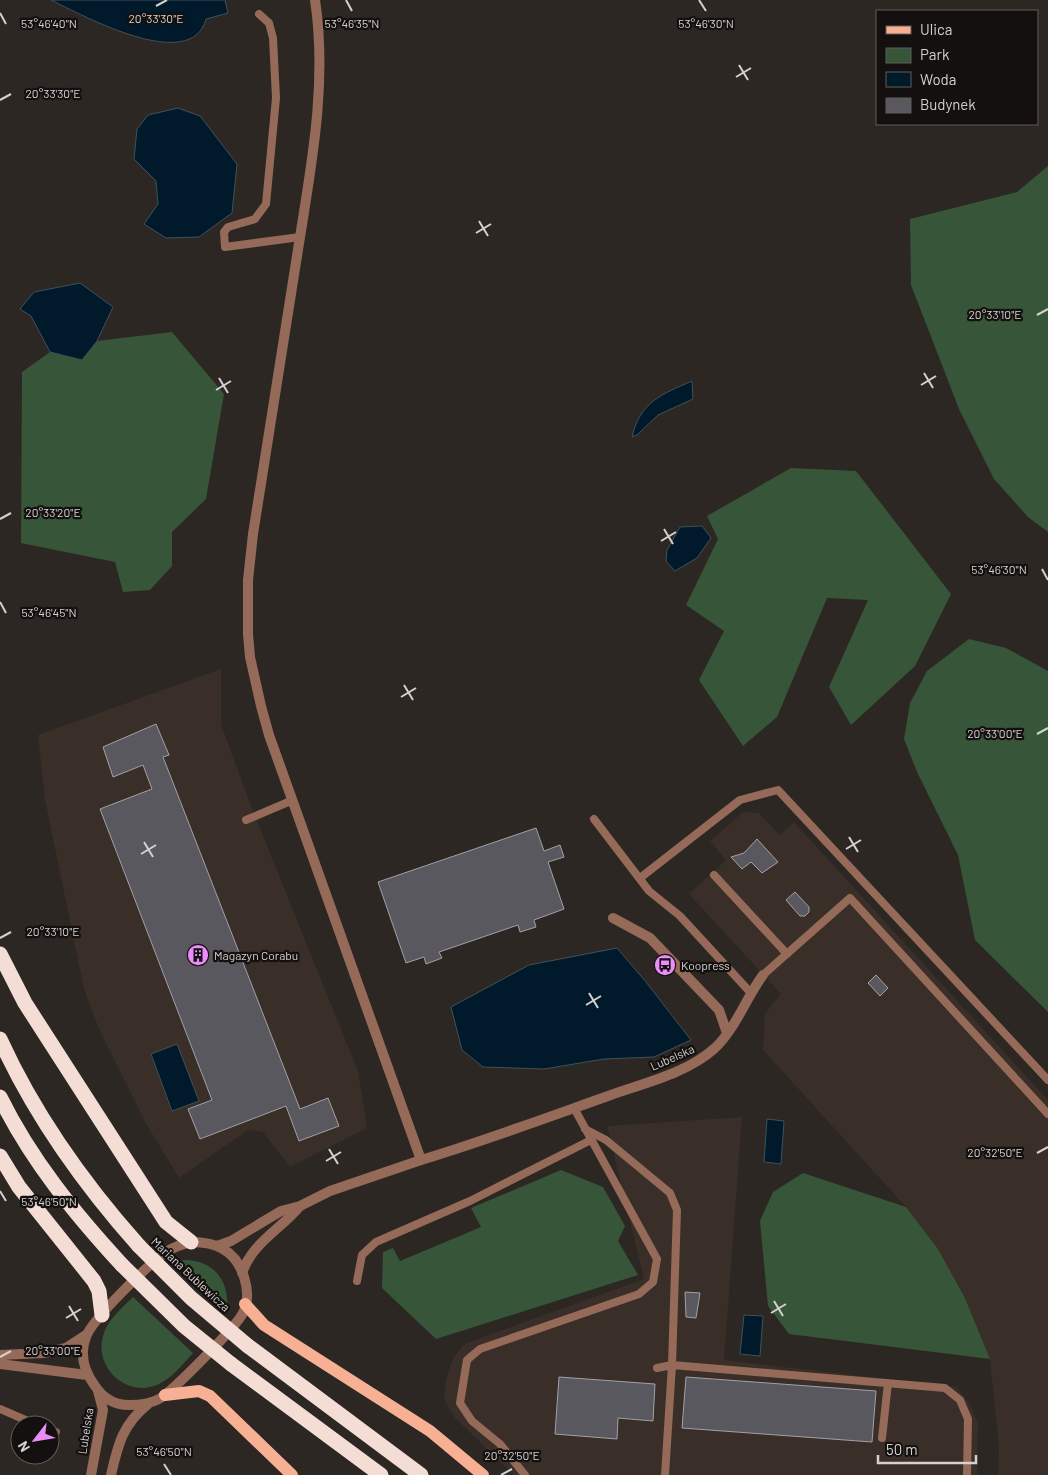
<svg xmlns="http://www.w3.org/2000/svg" width="1048" height="1475" viewBox="0 0 1048 1475" font-family="Barlow,sans-serif">
<rect width="100%" height="100%" fill="#2c2723"/>
<path fill="#3a2e28" d="M 221,669 L 221,724 L 251,806 L 358,1071 L 367,1128 L 290,1167 L 263,1132 L 248,1130 L 179,1178 L 145,1122 L 99,1029 L 84,989 L 45,800 L 38,735 Z
M 743,812 L 759,813 L 780,835 L 794,822 L 1048,1100 L 1048,1475 L 998,1475 L 999,1448 L 990,1359 L 965,1298 L 938,1249 L 906,1207 L 763,1050 L 765,1013 L 781,994 L 689,894 L 726,860 L 710,841 Z
M 742,1117 L 724,1360 L 956,1387 L 970,1404 L 978,1424 L 977,1475 L 514,1475 L 455,1418 L 444,1399 L 446,1380 L 452,1360 L 464,1344 L 644,1279 L 607,1126 Z"/>
<path fill="#365539" d="M 1048,166 L 1048,532 L 1028,517 L 994,479 L 959,409 L 911,285 L 910,219 L 1017,192 Z
M 172,332 L 224,394 L 206,499 L 172,532 L 172,566 L 150,590 L 123,592 L 115,562 L 21,543 L 22,372 L 50,352 L 82,360 L 97,341 Z
M 791,468 L 856,471 L 951,594 L 915,666 L 851,725 L 829,687 L 868,600 L 827,598 L 777,717 L 743,746 L 699,680 L 724,631 L 686,605 L 718,539 L 707,516 Z
M 969,639 L 1006,648 L 1048,671 L 1048,1012 L 975,940 L 958,855 L 917,772 L 904,739 L 910,703 L 927,671 Z
M 561,1170 L 603,1187 L 625,1226 L 618,1241 L 638,1275 L 436,1339 L 382,1288 L 383,1252 L 393,1248 L 400,1261 L 481,1227 L 471,1208 Z
M 803,1173 L 906,1207 L 938,1249 L 965,1298 L 990,1359 L 789,1334 L 768,1306 L 760,1221 L 773,1192 Z
M 186,1260 C 216,1261 230,1283 227,1311 L 174,1262 Z
M 133,1297 L 193,1353 C 183,1364 173,1377 159,1384 C 128,1399 94,1369 103,1336 C 107,1320 122,1308 133,1297 Z"/>
<path fill="#011a2b" stroke="#40515c" d="M 51,0 L 225,0 L 228,13 L 206,19 C 191,75 82,15 51,0 Z
M 178,108 L 200,116 L 237,164 L 232,213 L 199,237 L 166,238 L 144,224 L 158,204 L 156,181 L 134,159 L 137,129 L 148,115 Z
M 80,283 L 113,307 L 97,341 L 82,360 L 50,352 L 31,316 L 20,309 L 34,292 Z
M 692,381 L 693,399 L 658,415 L 637,435 L 632,437 C 640,402 662,394 692,381 Z
M 702,526 L 711,538 L 697,558 L 675,571 L 666,561 L 667,550 L 680,527 Z
M 617,948 L 646,982 L 691,1040 L 654,1057 L 604,1059 L 544,1069 L 483,1067 L 462,1050 L 451,1007 L 529,965 Z
M 177,1044 L 199,1101 L 172,1111 L 151,1054 Z
M 767,1119 L 784,1121 L 781,1164 L 764,1162 Z
M 744,1315 L 763,1316 L 760,1356 L 740,1354 Z"/>
<path fill="#59585e" stroke="#a2a1a8" d="M 156,724 L 169,755 L 163,757 L 300,1109 L 328,1098 L 339,1126 L 299,1141 L 286,1106 L 200,1139 L 188,1109 L 212,1100 L 100,809 L 152,789 L 143,765 L 113,777 L 103,747 Z
M 536,828 L 544,851 L 560,845 L 564,857 L 548,862 L 564,909 L 534,920 L 536,927 L 520,932 L 518,925 L 439,952 L 442,958 L 426,964 L 424,957 L 406,963 L 378,882 Z
M 757,839 L 778,862 L 762,873 L 751,862 L 742,869 L 731,857 L 744,853 Z
M 795,892 L 809,907 L 809,912 L 805,916 L 800,916 L 786,900 Z
M 876,975 L 888,988 L 880,996 L 868,983 Z
M 685,1292 L 700,1293 L 696,1318 L 686,1317 Z
M 559,1377 L 655,1384 L 653,1421 L 618,1418 L 617,1439 L 555,1434 Z
M 686,1377 L 876,1391 L 872,1442 L 682,1428 Z"/>
<g fill="none" stroke-linecap="round" stroke-linejoin="round">
<path stroke="#956a58" stroke-width="8" d="M 259,14 L 269,23 L 273,38 L 276,98 L 266,204 L 255,219 L 228,227 L 224,232 L 225,247 L 300,237
M 594,819 L 649,891 L 680,916 L 750,992
M 246,820 L 293,800
M 714,875 L 787,954
M 640,878 L 740,800 L 778,790 L 1048,1080
M 763,975 L 850,898 L 1048,1114
M 585,1129 L 606,1140 L 670,1193 L 677,1210 L 672,1365 L 665,1475
M 357,1281 L 362,1255 L 376,1242 L 470,1201 L 591,1140
M 657,1368 L 672,1365 L 945,1388 L 960,1400 L 968,1419 L 967,1475
M 0,1409 L 37,1425
M 50,1430 L 56,1432
M 882,1438 L 888,1383
M 525,1475 L 500,1444 L 472,1421 L 460,1403 L 467,1360 L 480,1349 L 639,1294 L 653,1282 L 657,1259 L 574,1108"/>
<path stroke="#956a58" stroke-width="10" d="M 613,918 L 650,938 L 719,1010 L 727,1033
M 421,1160 C 484,1141 546,1118 608,1096 C 644,1083 686,1074 715,1048 C 736,1028 746,998 763,975"/>
<path stroke="#956a58" stroke-width="10" d="M 191,1242 C 202,1242 213,1243 223,1249 C 243,1260 253,1293 243,1313 C 236,1327 173,1391 159,1399 C 150,1404 139,1405 129,1405 C 115,1405 103,1398 95,1386 C 84,1371 79,1355 86,1337 C 92,1319 150,1263 166,1252 C 174,1247 182,1244 191,1242 Z
M 217,1246 L 231,1241 L 281,1211 L 300,1206 L 330,1191 L 421,1160 L 269,735 L 261,706 L 250,657 L 248,634 L 248,580 L 253,534 C 268,442 282,349 297,256 C 310,172 328,86 315,0
M 242,1273 C 252,1243 281,1229 300,1206
M 0,1355 L 44,1353 L 66,1348 L 86,1335
M 0,1364 L 87,1375
M 91,1475 L 103,1410 L 98,1391
M 111,1475 C 118,1444 123,1424 148,1404"/>
<path stroke="#f7b093" stroke-width="12" d="M 245,1304 L 264,1325 L 430,1431 L 483,1475
M 165,1395 L 199,1391 L 210,1396 L 292,1475"/>
<path stroke="#f3ddd4" stroke-width="15" d="M 0,954 L 25,1003 L 166,1222 L 191,1242
M 0,1039 C 35,1116 83,1183 139,1246
M 0,1097 C 31,1160 75,1214 122,1265
M 0,1156 L 19,1187 L 94,1281 L 99,1291 L 102,1315
M 248,1346 L 421,1475
M 231,1364 L 381,1475"/>
<path stroke="#f3ddd4" stroke-width="15" d="M 139,1246 L 191,1298 L 248,1346
M 122,1265 L 184,1326 L 231,1364"/>
</g>
<path fill="none" stroke="#d4d1ce" stroke-width="2" d="M 346,0 L 352,11M 699,0 L 706,11M 156,6 L 167,0M 0,13 L 6,24M 739,65 L 748,80M 736,77 L 751,68M 0,100 L 11,94M 479,221 L 488,236M 476,233 L 491,224M 1037,315 L 1048,309M 924,373 L 933,388M 219,378 L 228,393M 921,385 L 936,376M 216,390 L 231,381M 0,519 L 11,513M 664,529 L 673,544M 661,541 L 676,532M 1042,569 L 1048,580M 0,602 L 6,613M 404,685 L 413,700M 401,697 L 416,688M 1037,734 L 1048,728M 849,837 L 858,852M 144,842 L 153,857M 846,849 L 861,840M 141,854 L 156,845M 0,938 L 11,932M 589,993 L 598,1008M 586,1005 L 601,996M 329,1149 L 338,1164M 1037,1153 L 1048,1147M 326,1161 L 341,1152M 0,1191 L 6,1201M 774,1301 L 783,1316M 69,1306 L 78,1321M 771,1313 L 786,1304M 66,1318 L 81,1309M 0,1357 L 11,1351M 164,1464 L 171,1475M 501,1475 L 512,1469"/>
<defs>
<g id="building-disc" transform="scale(1.125)"><circle r="9.5" fill="#ec8cfb" stroke="#13100f"/><path d="M-4-6H4V6H1V3H-1V6H-4ZM-2.5-4.3h1.7v1.8h-1.7ZM.8-4.3h1.7v1.8H.8ZM-2.5-1h1.7V.8h-1.7ZM.8-1h1.7V.8H.8Z" fill="#111"/></g>
<g id="bus-disc" transform="scale(1.125)"><circle r="9.5" fill="#ec8cfb" stroke="#13100f"/><path d="M-5-6H5V4H4V6H2V4H-2V6H-4V4H-5ZM-3.5-4V0h7V-4ZM-3.5 1.2v1.5H-2V1.2ZM2 1.2v1.5H3.5V1.2Z" fill="#111"/></g>
</defs>
<g fill-rule="evenodd">
<use href="#building-disc" x="198" y="955"/>
<use href="#bus-disc" x="665" y="965"/>
</g>
<g text-anchor="middle" dominant-baseline="central" stroke-width="4.5" stroke-linejoin="round" paint-order="stroke">
<g font-size="12" fill="#d4d1ce" stroke="#13100f" text-anchor="start">
<text x="214" y="955">Magazyn Corabu</text>
<text x="681" y="965">Koopress</text>
</g>
<g font-size="12" fill="#d4d1ce" stroke="#13100f">
<text transform="translate(672 1057) rotate(-24)">Lubelska</text>
<text transform="translate(191 1274) rotate(43)">Mariana Bublewicza</text>
<text transform="translate(85 1431) rotate(-81)">Lubelska</text>
</g>
</g>
<g font-size="12" text-anchor="middle" fill="#d4d1ce" stroke="#13100f" stroke-width="4.5" stroke-linejoin="round" paint-order="stroke">
<text x="156" y="23">20°33'30"E</text>
<text x="352" y="28">53°46'35"N</text>
<text x="706" y="28">53°46'30"N</text>
<text x="49" y="28">53°46'40"N</text>
<text x="53" y="98">20°33'30"E</text>
<text x="995" y="319">20°33'10"E</text>
<text x="53" y="517">20°33'20"E</text>
<text x="999" y="574">53°46'30"N</text>
<text x="49" y="617">53°46'45"N</text>
<text x="995" y="738">20°33'00"E</text>
<text x="53" y="936">20°33'10"E</text>
<text x="995" y="1157">20°32'50"E</text>
<text x="49" y="1206">53°46'50"N</text>
<text x="53" y="1355">20°33'00"E</text>
<text x="164" y="1456">53°46'50"N</text>
<text x="512" y="1460">20°32'50"E</text>
</g>
<rect x="876" y="10" width="162" height="115" fill="#13100f" stroke="#605d5b"/>
<rect x="886" y="26" width="25" height="8" fill="#f7b093" stroke="#605d5b"/>
<text x="920" y="35" font-size="15" fill="#d4d1ce">Ulica</text>
<rect x="886" y="48" width="25" height="15" fill="#365539" stroke="#605d5b"/>
<text x="920" y="60" font-size="15" fill="#d4d1ce">Park</text>
<rect x="886" y="72" width="25" height="15" fill="#011a2b" stroke="#605d5b"/>
<text x="920" y="85" font-size="15" fill="#d4d1ce">Woda</text>
<rect x="886" y="98" width="25" height="15" fill="#59585e" stroke="#605d5b"/>
<text x="920" y="110" font-size="15" fill="#d4d1ce">Budynek</text>
<g transform="translate(35 1440) rotate(239)"><circle r="24" fill="#13100f" stroke="#605d5b"/>
<path d="M0-4L9 19L0 12L-9 19Z" fill="#ec8cfb"/>
<text y="-8" font-size="14" font-weight="bold" text-anchor="middle" fill="#d4d1ce">N</text>
</g>
<path d="M878 1455v8h98v-8" fill="none" stroke="#d4d1ce" stroke-width="2.5"/>
<text x="886" y="1455" font-size="15" fill="#d4d1ce" stroke="#13100f" stroke-width="4" paint-order="stroke">50 m</text>
</svg>
